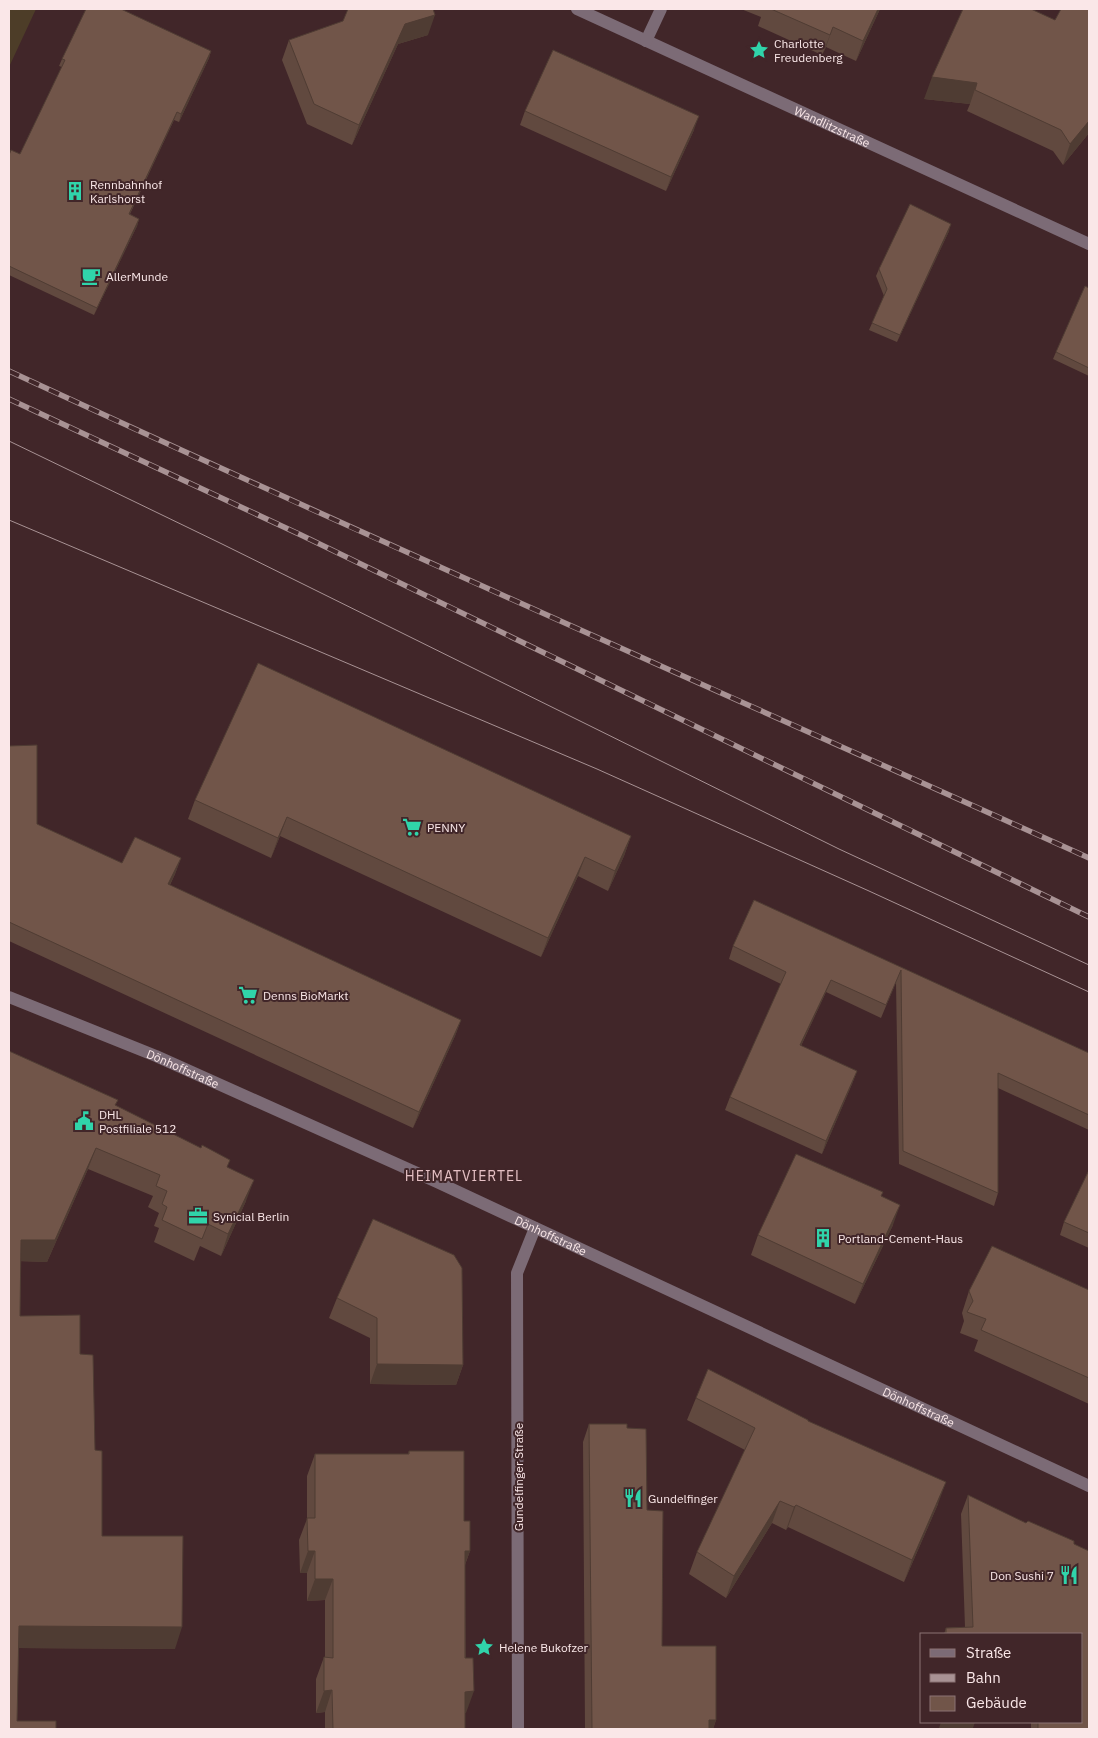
<svg xmlns="http://www.w3.org/2000/svg" width="1098" height="1738" viewBox="0 0 1098 1738" font-family="'IBM Plex Sans',sans-serif">
<rect width="100%" height="100%" fill="#412629"/>
<path fill="#4d3d28" d="M 9,9 L 36,9 L 9,67 Z"/>
<g fill="none" stroke-linecap="round" stroke-linejoin="round">
<g stroke="#7c6b76" stroke-width="12">
<path id="s1" d="M 577,9 L 1089,244"/>
<path d="M 646,41 L 661,9"/>
<path id="s2" d="M 9,997 L 156,1056 L 437,1182 L 1089,1486"/>
<path d="M 518,1729 L 517,1273 L 535,1228"/>
</g>
<path stroke="#a89294" stroke-width="1" d="M 9,441 L 220,543 L 839,849 L 1089,965
M 9,520 L 597,769 L 869,891 L 1089,992"/>
<g stroke="#a89294" stroke-width="5.5">
<path id="rail" d="M 9,371 C 367,537 729,695 1089,858
M 9,399 L 301,535 L 1089,917"/>
</g>
<use href="#rail" stroke="#412629" stroke-width="4" stroke-dasharray="11" stroke-linecap="butt"/>
</g>
<path fill="#61493f" d="M 741,9 L 880,9 L 856,61 L 826,47 L 822,55 L 758,26 L 761,17 Z
M 1055,20 L 1089,133 L 1063,165 L 1053,151 L 967,111 L 970,104 L 924,99 Z
M 428,35 L 398,44 L 352,145 L 307,124 L 282,60 L 289,40 Z
M 211,51 L 209,58 L 179,122 L 174,120 L 130,214 L 139,219 L 137,226 L 94,315 L 9,275 L 9,155 L 20,154 L 62,67 L 59,66 L 62,59 Z
M 525,111 L 694,130 L 666,191 L 520,125 Z
M 949,231 L 897,342 L 869,330 L 884,296 L 876,276 L 879,269 Z
M 1089,288 L 1089,376 L 1053,359 L 1056,352 Z
M 9,746 L 37,824 L 122,863 L 181,858 L 175,874 L 170,885 L 461,1020 L 455,1036 L 413,1128 L 9,941 Z
M 195,800 L 631,836 L 624,856 L 608,891 L 578,876 L 541,957 L 280,836 L 271,858 L 188,819 Z
M 754,900 L 1089,1053 L 1089,1130 L 998,1088 L 998,1193 L 994,1206 L 899,1164 L 896,982 L 881,1018 L 826,992 L 801,1046 L 857,1071 L 852,1084 L 822,1154 L 725,1110 L 730,1097 L 781,984 L 729,959 L 733,946 Z
M 9,1051 L 118,1100 L 115,1106 L 227,1167 L 246,1201 L 221,1256 L 200,1246 L 194,1261 L 154,1242 L 159,1228 L 154,1226 L 159,1213 L 148,1207 L 153,1196 L 88,1169 L 47,1262 L 20,1261 L 20,1316 L 80,1354 L 95,1450 L 102,1536 L 175,1649 L 18,1648 L 17,1721 L 9,1729 Z
M 1089,1170 L 1089,1248 L 1060,1235 L 1064,1222 Z
M 881,1196 L 893,1225 L 855,1304 L 751,1255 L 758,1235 Z
M 373,1219 L 463,1365 L 456,1385 L 370,1384 L 370,1338 L 329,1318 L 337,1298 Z
M 1089,1290 L 1089,1404 L 974,1351 L 978,1340 L 960,1333 L 964,1321 L 962,1313 L 969,1291 Z
M 696,1398 L 808,1421 L 938,1504 L 904,1582 L 788,1527 L 786,1530 L 772,1523 L 726,1598 L 689,1574 L 697,1552 L 745,1450 L 687,1420 Z
M 589,1424 L 627,1428 L 647,1510 L 662,1646 L 716,1720 L 713,1729 L 585,1729 L 583,1442 Z
M 409,1451 L 464,1521 L 470,1551 L 465,1565 L 466,1713 L 465,1713 L 465,1729 L 325,1729 L 325,1712 L 316,1713 L 316,1679 L 324,1657 L 325,1657 L 325,1600 L 307,1601 L 307,1573 L 300,1573 L 299,1540 L 307,1519 L 307,1476 L 315,1454 L 408,1454 Z
M 968,1495 L 1026,1523 L 1028,1521 L 1074,1541 L 1074,1544 L 1089,1551 L 1089,1729 L 1031,1729 L 1031,1722 L 1082,1722 L 1082,1634 L 944,1634 L 946,1628 L 965,1627 L 961,1514 Z"/>
<path fill="#4f3c33" d="M 878,9 L 880,9 L 856,61 L 863,41 Z
M 435,15 L 428,35 L 398,44 L 352,145 L 359,125 L 405,24 Z
M 833,27 L 826,47 L 822,55 L 830,35 Z
M 211,51 L 209,58 L 179,122 L 181,114 Z
M 932,77 L 977,83 L 970,104 L 924,99 Z
M 177,112 L 174,120 L 126,221 L 129,214 Z
M 699,116 L 694,130 L 666,191 L 671,177 Z
M 1089,121 L 1089,133 L 1063,165 L 1070,144 Z
M 139,219 L 137,226 L 94,315 L 97,308 Z
M 951,224 L 949,231 L 897,342 L 900,335 Z
M 287,817 L 280,836 L 271,858 L 278,838 Z
M 631,836 L 624,856 L 608,891 L 615,871 Z
M 585,857 L 578,876 L 541,957 L 548,938 Z
M 181,858 L 175,874 L 162,900 L 168,884 Z
M 831,980 L 826,992 L 795,1058 L 800,1045 Z
M 461,1020 L 455,1036 L 413,1128 L 419,1112 Z
M 857,1071 L 852,1084 L 822,1154 L 826,1141 Z
M 96,1148 L 88,1169 L 47,1262 L 13,1261 L 21,1240 Z
M 254,1180 L 246,1201 L 221,1256 L 228,1234 Z
M 900,1205 L 893,1225 L 855,1304 L 863,1284 Z
M 377,1364 L 463,1365 L 456,1385 L 370,1384 Z
M 946,1482 L 938,1504 L 904,1582 L 912,1560 Z
M 780,1501 L 772,1523 L 726,1598 L 734,1576 Z
M 796,1505 L 788,1527 L 786,1530 L 794,1507 Z
M 308,1551 L 315,1551 L 307,1573 L 300,1573 Z
M 465,1551 L 470,1551 L 462,1572 Z
M 315,1579 L 333,1579 L 325,1600 L 307,1601 Z
M 19,1626 L 182,1627 L 175,1649 L 11,1648 Z
M 332,1690 L 325,1712 L 316,1713 L 324,1691 Z
M 474,1691 L 466,1713 L 457,1714 L 465,1692 Z
M 709,1720 L 716,1720 L 713,1729 L 706,1729 Z
M 941,1722 L 975,1722 L 973,1728 L 939,1728 Z"/>
<path fill="#715549" stroke="#4f3c33" d="M 86,9 L 121,9 L 211,51 L 181,114 L 177,112 L 129,214 L 139,219 L 97,308 L 9,266 L 9,155 L 11,150 L 20,154 L 65,60 L 62,59 Z
M 348,9 L 433,9 L 435,15 L 405,24 L 359,125 L 314,104 L 289,40 L 343,21 Z
M 771,9 L 878,9 L 863,41 L 833,27 L 830,35 Z
M 963,9 L 1031,9 L 1055,20 L 1061,9 L 1089,9 L 1089,121 L 1070,144 L 1061,130 L 975,90 L 977,83 L 932,77 Z
M 553,50 L 699,116 L 671,177 L 525,111 Z
M 910,204 L 951,224 L 900,335 L 872,323 L 887,289 L 879,269 Z
M 1085,286 L 1089,288 L 1089,368 L 1056,352 Z
M 258,663 L 631,836 L 615,871 L 585,857 L 548,938 L 287,817 L 278,838 L 195,800 Z
M 37,745 L 37,824 L 122,863 L 135,837 L 181,858 L 168,884 L 461,1020 L 419,1112 L 9,922 L 9,746 Z
M 754,900 L 1089,1053 L 1089,1115 L 998,1073 L 998,1193 L 903,1151 L 901,970 L 886,1005 L 831,980 L 800,1045 L 857,1071 L 826,1141 L 730,1097 L 786,972 L 733,946 Z
M 9,1051 L 118,1100 L 115,1105 L 201,1148 L 202,1145 L 230,1160 L 227,1167 L 254,1180 L 228,1234 L 208,1224 L 202,1239 L 162,1220 L 167,1207 L 162,1204 L 167,1191 L 156,1186 L 160,1175 L 96,1148 L 55,1240 L 21,1240 L 20,1316 L 80,1315 L 80,1354 L 93,1355 L 95,1450 L 102,1451 L 102,1536 L 183,1536 L 182,1627 L 19,1626 L 17,1721 L 56,1721 L 56,1729 L 9,1729 Z
M 796,1154 L 883,1192 L 881,1196 L 900,1205 L 863,1284 L 758,1235 Z
M 1089,1170 L 1089,1233 L 1064,1222 Z
M 373,1219 L 454,1255 L 462,1268 L 463,1365 L 377,1364 L 377,1318 L 337,1298 Z
M 992,1246 L 1089,1290 L 1089,1378 L 981,1330 L 986,1319 L 967,1312 L 973,1301 L 969,1291 Z
M 708,1369 L 808,1420 L 808,1421 L 946,1482 L 912,1560 L 796,1505 L 794,1507 L 780,1501 L 734,1576 L 697,1552 L 755,1428 L 696,1398 Z
M 589,1424 L 627,1424 L 627,1428 L 646,1429 L 647,1510 L 663,1511 L 662,1646 L 716,1646 L 716,1720 L 709,1720 L 709,1729 L 592,1729 Z
M 409,1451 L 464,1451 L 464,1521 L 470,1521 L 470,1551 L 465,1551 L 465,1658 L 473,1658 L 474,1691 L 465,1692 L 465,1729 L 333,1729 L 332,1690 L 324,1691 L 324,1657 L 333,1658 L 333,1579 L 315,1579 L 315,1551 L 308,1551 L 307,1518 L 315,1518 L 315,1454 L 409,1454 Z
M 968,1495 L 1026,1523 L 1028,1521 L 1074,1541 L 1074,1544 L 1089,1551 L 1089,1729 L 1038,1729 L 1038,1722 L 1082,1722 L 1082,1634 L 946,1634 L 946,1628 L 973,1627 Z"/>
<defs>
<g id="sight-bare" transform="scale(1.5)"><path d="M0-6L1.8-2.2L6-1.7L2.9 1.2L3.7 5.4L0 3.3L-3.7 5.4L-2.9 1.2L-6-1.7L-1.8-2.2Z" fill="#30d4aa" stroke="#412629" stroke-width="2.5" paint-order="stroke"/></g>
<g id="building-bare" transform="scale(1.5)"><path d="M-4-6H4V6H1V3H-1V6H-4ZM-2.5-4.3h1.7v1.8h-1.7ZM.8-4.3h1.7v1.8H.8ZM-2.5-1h1.7V.8h-1.7ZM.8-1h1.7V.8H.8Z" fill="#30d4aa" stroke="#412629" stroke-width="2.5" paint-order="stroke"/></g>
<g id="cafe-bare" transform="scale(1.5)"><path d="M-5.5-4.5H6V0H3Q3 3.5 0 3.5H-2.5Q-5.5 3.5-5.5 0ZM3-3.2v2h1.7v-2ZM-6 4.5H4V6H-6Z" fill="#30d4aa" stroke="#412629" stroke-width="2.5" paint-order="stroke"/></g>
<g id="supermarket-bare" transform="scale(1.5)"><path d="M-6-5.5h2.5l.6 2H6L4.5 2H-2.5L-4.4-4H-6ZM-1.5 3.2a1.3 1.3 0 1 0 .1 0ZM3 3.2a1.3 1.3 0 1 0 .1 0Z" fill="#30d4aa" stroke="#412629" stroke-width="2.5" paint-order="stroke"/></g>
<g id="civic-bare" transform="scale(1.5)"><path d="M-.6-6.5H3V-4.5H.6V-3L4-1V1h2V6H-6V1h2V-1L-.6-3ZM-1.2 2.5V6h2.4V2.5Z" fill="#30d4aa" stroke="#412629" stroke-width="2.5" paint-order="stroke"/></g>
<g id="office-bare" transform="scale(1.5)"><path d="M-6-3h4V-5.5h4V-3h4V5H-6ZM-1-4.5V-3h2v-1.5ZM-6 0V1H6V0Z" fill="#30d4aa" stroke="#412629" stroke-width="2.5" paint-order="stroke"/></g>
<g id="restaurant-bare" transform="scale(1.5)"><path d="M-5-6h1v4h1v-4h1v4h1v-4h1v5L-1.5 .5V6h-2V.5L-5-1ZM5-6V6H3V1.5H1.5Q1.5-4 5-6Z" fill="#30d4aa" stroke="#412629" stroke-width="2.5" paint-order="stroke"/></g>
</defs>
<g fill-rule="evenodd">
<use href="#sight-bare" x="759" y="50"/>
<use href="#building-bare" x="75" y="191"/>
<use href="#cafe-bare" x="91" y="276"/>
<use href="#supermarket-bare" x="412" y="827"/>
<use href="#supermarket-bare" x="248" y="995"/>
<use href="#civic-bare" x="84" y="1121"/>
<use href="#office-bare" x="198" y="1216"/>
<use href="#building-bare" x="823" y="1238"/>
<use href="#restaurant-bare" x="633" y="1498"/>
<use href="#restaurant-bare" x="1069" y="1575"/>
<use href="#sight-bare" x="484" y="1647"/>
</g>
<g text-anchor="middle" dominant-baseline="central" stroke-width="4" stroke-linejoin="round" paint-order="stroke">
<g font-size="12" fill="#fae7e8" stroke="#412629" text-anchor="start">
<text x="774" y="43">Charlotte<tspan x="774" dy="14">Freudenberg</tspan></text>
<text x="90" y="184">Rennbahnhof<tspan x="90" dy="14">Karlshorst</tspan></text>
<text x="106" y="276">AllerMunde</text>
<text x="427" y="827">PENNY</text>
<text x="263" y="995">Denns BioMarkt</text>
<text x="99" y="1114">DHL<tspan x="99" dy="14">Postfiliale 512</tspan></text>
<text x="213" y="1216">Synicial Berlin</text>
<text x="838" y="1238">Portland-Cement-Haus</text>
<text x="648" y="1498">Gundelfinger</text>
<text x="1054" y="1575" text-anchor="end">Don Sushi 7</text>
<text x="499" y="1647">Helene Bukofzer</text>
</g>
<g font-size="12" fill="#fae7e8" stroke="#412629">
<text stroke="none"><textPath href="#s1" startOffset="281">Wandlitzstraße</textPath></text>
<text stroke="none"><textPath href="#s2" startOffset="188">Dönhoffstraße</textPath></text>
<text stroke="none"><textPath href="#s2" startOffset="592">Dönhoffstraße</textPath></text>
<text stroke="none"><textPath href="#s2" startOffset="998">Dönhoffstraße</textPath></text>
<text transform="translate(518 1477) rotate(-90)">Gundelfinger Straße</text>
</g>
<g font-size="14" letter-spacing="1" fill="#e5c0c4" stroke="#412629">
<text x="464" y="1176">HEIMATVIERTEL</text>
</g>
</g>
<rect width="1098" height="1738" fill="none" stroke="#fae7e8" stroke-width="20"/>
<rect x="920" y="1633" width="162" height="90" fill="#412629" stroke="#8b7375"/>
<rect x="930" y="1649" width="25" height="8" fill="#7c6b76" stroke="#8b7375"/>
<text x="966" y="1658" font-size="15" fill="#fae7e8">Straße</text>
<rect x="930" y="1674" width="25" height="8" fill="#a89294" stroke="#8b7375"/>
<text x="966" y="1683" font-size="15" fill="#fae7e8">Bahn</text>
<rect x="930" y="1696" width="25" height="15" fill="#715549" stroke="#8b7375"/>
<text x="966" y="1708" font-size="15" fill="#fae7e8">Gebäude</text>
</svg>
